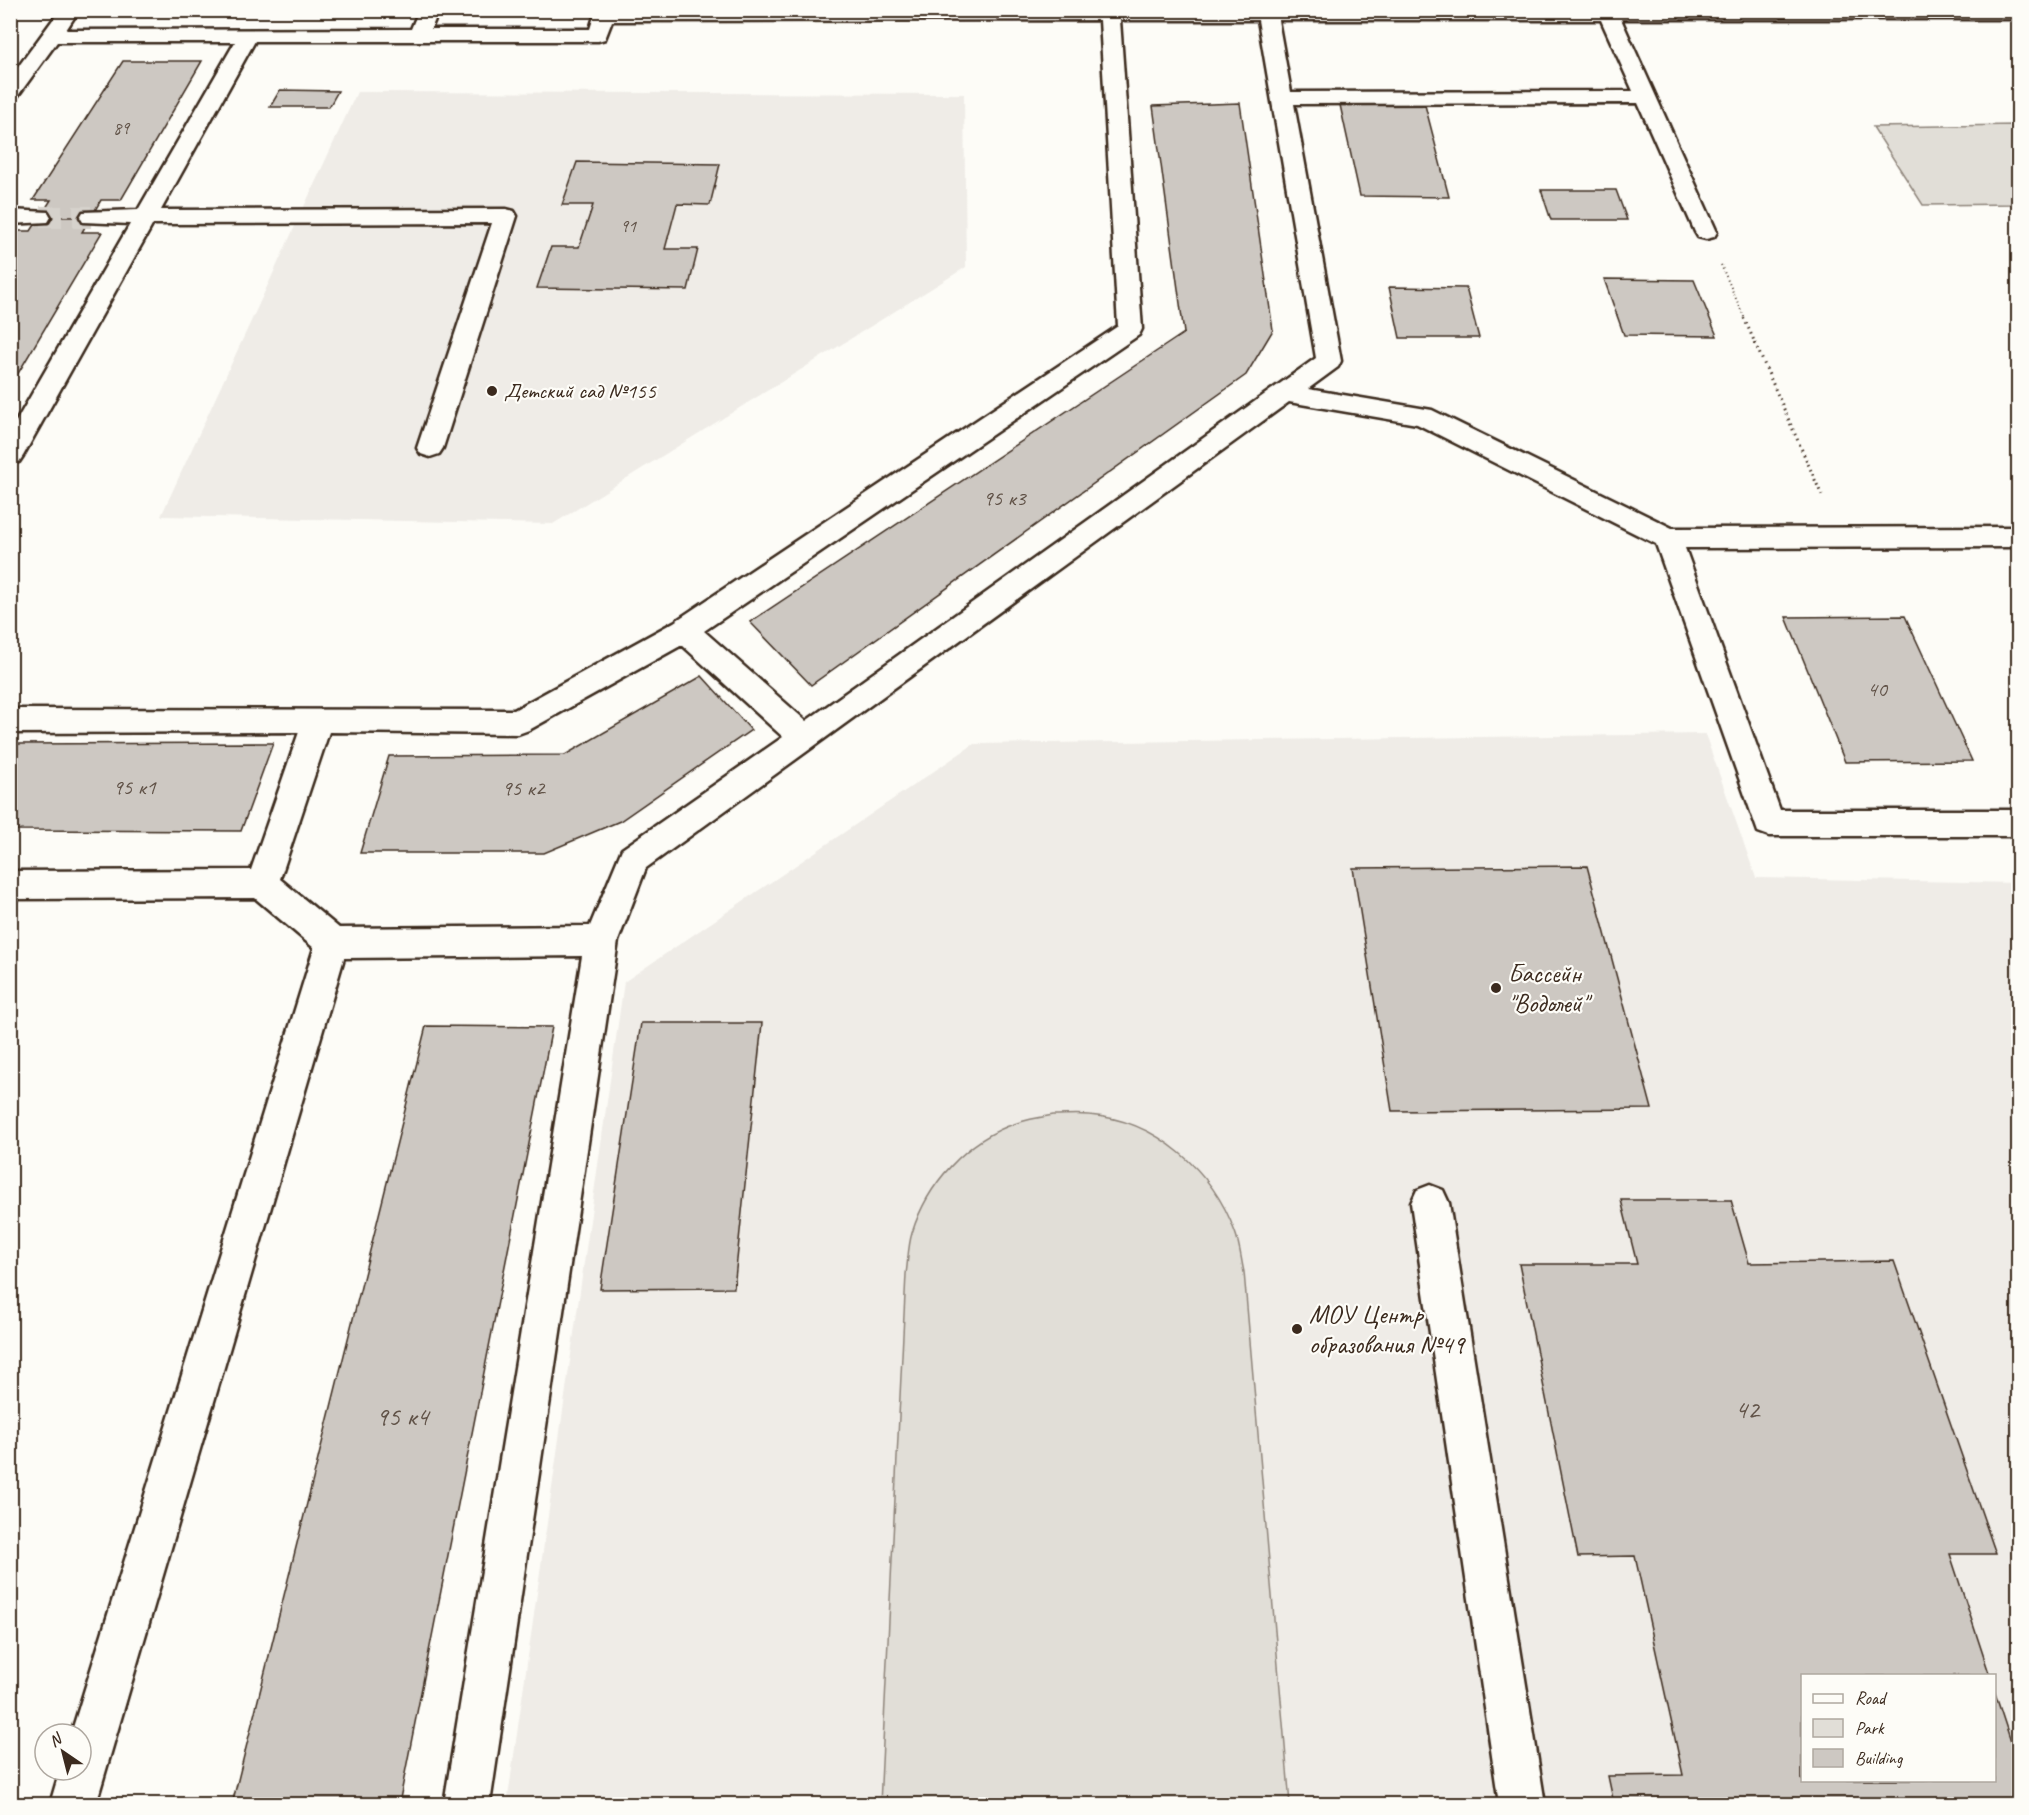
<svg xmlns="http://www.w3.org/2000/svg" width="2029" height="1815" viewBox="0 0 2029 1815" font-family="Caveat,sans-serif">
<rect width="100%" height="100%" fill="#fdfcf7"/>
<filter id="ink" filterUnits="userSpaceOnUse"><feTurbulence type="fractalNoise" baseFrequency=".0167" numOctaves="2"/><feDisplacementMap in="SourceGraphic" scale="12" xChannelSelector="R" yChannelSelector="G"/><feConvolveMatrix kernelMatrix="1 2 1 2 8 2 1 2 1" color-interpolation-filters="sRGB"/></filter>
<g filter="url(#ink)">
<path fill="#efece7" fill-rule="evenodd" d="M 357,92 L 964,94 L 966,267 L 553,524 L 161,516 Z
M 1705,734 L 1756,878 L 2018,883 L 2018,1804 L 507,1804 L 624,982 L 974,744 ZM 1802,1676 L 1994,1676 L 1994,1780 L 1802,1780 Z"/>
<path fill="#e1ded7" stroke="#8e847a" stroke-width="1.5" d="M 2018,125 L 2018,204 L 1923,205 L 1873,127 Z
M 1053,1115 C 1065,1115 1077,1114 1089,1115 C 1157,1120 1213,1171 1235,1232 C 1240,1245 1241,1259 1244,1272 L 1290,1804 L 880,1804 L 906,1274 C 908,1261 908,1246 912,1233 C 927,1184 967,1139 1017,1123 C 1028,1119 1041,1117 1053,1115 Z"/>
<path fill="#cdc8c2" stroke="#3b2a1e" stroke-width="1.5" d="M 490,10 L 554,10 L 552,14 L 488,14 Z
M 123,61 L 202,61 L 121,200 L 101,200 L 91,217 L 40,217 L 51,200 L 33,200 Z
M 280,90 L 338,91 L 329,107 L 270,107 Z
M 1240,103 L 1273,330 L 1246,375 L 811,685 L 750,622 L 1184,333 L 1153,106 Z
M 1340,105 L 1425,105 L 1449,197 L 1360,196 Z
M 577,162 L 720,164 L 710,205 L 677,204 L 665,249 L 698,249 L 688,290 L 537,288 L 551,247 L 579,247 L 593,205 L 562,205 Z
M 1541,190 L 1616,190 L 1627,220 L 1551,220 Z
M 40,217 L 91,217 L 82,232 L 102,232 L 10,387 L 10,237 L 14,231 L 31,231 Z
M 1604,279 L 1694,280 L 1717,336 L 1624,335 Z
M 1389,287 L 1466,288 L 1479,338 L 1400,338 Z
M 1905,616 L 1972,761 L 1845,762 L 1786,617 Z
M 702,676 L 751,730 L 620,821 L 544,853 L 360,853 L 389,756 L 565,755 Z
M 273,743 L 241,831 L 10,830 L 10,744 Z
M 1587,866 L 1652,1109 L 1392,1111 L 1353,868 Z
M 641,1023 L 762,1023 L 734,1288 L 600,1289 Z
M 426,1026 L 552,1027 L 399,1804 L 232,1804 Z
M 1621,1200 L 1731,1200 L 1749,1263 L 1894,1261 L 1996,1554 L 1950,1554 L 1990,1676 L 1802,1676 L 1802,1780 L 1994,1780 L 1994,1690 L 2018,1763 L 2018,1804 L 1614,1804 L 1608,1776 L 1683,1775 L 1635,1556 L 1578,1557 L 1519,1264 L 1637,1264 Z"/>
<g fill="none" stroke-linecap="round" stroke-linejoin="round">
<path stroke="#d6d2cc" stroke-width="22" stroke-dasharray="22 11" stroke-linecap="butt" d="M 40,217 L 91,217"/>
<g stroke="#3b2a1e" stroke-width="5">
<path id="minor" d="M 60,10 L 79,10 L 66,30 L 411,29 L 419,10 L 439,10 L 431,29 L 590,29 L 596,10 L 2018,10 L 2018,19 L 1621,19 L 1717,232 L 1714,237 L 1706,239 L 1698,237 L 1695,232 L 1638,103 L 1294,104 L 1341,361 L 1338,367 L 1308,389 L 1432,410 L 1672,528 L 2018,527 L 2018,547 L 1685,548 L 1780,810 L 2018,810 L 2018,836 L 1769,836 L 1758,832 L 1656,544 L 1417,424 L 1289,402 L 646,868 L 618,941 L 490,1804 L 444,1804 L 582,956 L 344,958 L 96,1804 L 50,1804 L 60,1770 L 81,1770 L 81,1734 L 71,1734 L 314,948 L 255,898 L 10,899 L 10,871 L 251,870 L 299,732 L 10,733 L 10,709 L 514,710 L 674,622 L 1118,326 L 1100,20 L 612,21 L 605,39 L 598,41 L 255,41 L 161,210 L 506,209 L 514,211 L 517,216 L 443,448 L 439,454 L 430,457 L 421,454 L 417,448 L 492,223 L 153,224 L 23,456 L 19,462 L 10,465 L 10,432 L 130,224 L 83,222 L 80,217 L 83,212 L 138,210 L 235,42 L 57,42 L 17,97 L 10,99 L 10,78 ZM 1120,20 L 1258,20 L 1316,358 L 806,721 L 704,631 L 1139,335 L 1142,329 ZM 1278,20 L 1601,20 L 1633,91 L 1291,92 ZM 682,645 L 783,737 L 622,849 L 590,926 L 339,928 L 280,879 L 329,732 L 518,734 L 529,730 Z
M 10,210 L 48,212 L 51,217 L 48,222 L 10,224 Z
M 1430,1185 L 1443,1190 L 1449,1203 L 1545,1804 L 1499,1804 L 1411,1203 L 1417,1190 Z"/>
</g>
<path stroke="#3b2a1e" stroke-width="2" stroke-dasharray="1 3" stroke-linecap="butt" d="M 1721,265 L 1745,319"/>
<path stroke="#3b2a1e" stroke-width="3" stroke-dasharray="1.5 4" stroke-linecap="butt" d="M 1744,318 L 1823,498"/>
<use href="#minor" fill="#fdfcf7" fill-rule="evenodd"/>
</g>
</g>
<g fill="#3b2a1e" stroke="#fdfcf7" stroke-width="2">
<circle cx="492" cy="391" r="6"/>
<circle cx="1496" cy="988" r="6"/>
<circle cx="1297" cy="1329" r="6"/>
</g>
<g text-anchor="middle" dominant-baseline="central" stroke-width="4.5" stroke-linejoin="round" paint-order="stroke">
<g font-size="18" fill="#605247">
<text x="121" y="128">89</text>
<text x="628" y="226">91</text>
</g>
<g font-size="22" fill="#3b2a1e" stroke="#fdfcf7" text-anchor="start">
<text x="504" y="391">Детский сад №155</text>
</g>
<g font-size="22" fill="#605247">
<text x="1004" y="498">95 к3</text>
<text x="1877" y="689">40</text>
<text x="134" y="787">95 к1</text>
<text x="523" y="788">95 к2</text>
</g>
<g font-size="26" fill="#3b2a1e" stroke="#fdfcf7" text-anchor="start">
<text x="1508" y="973">Бассейн<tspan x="1508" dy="30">"Водолей"</tspan></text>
<text x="1309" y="1314">МОУ Центр<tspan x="1309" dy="30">образования №49</tspan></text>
</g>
<g font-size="27" fill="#605247">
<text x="1747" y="1409">42</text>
<text x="402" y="1416">95 к4</text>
</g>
</g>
<rect width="2029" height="1815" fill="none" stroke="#fdfcf7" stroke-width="36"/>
<rect x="18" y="18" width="1993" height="1779" fill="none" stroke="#3b2a1e" stroke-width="2" filter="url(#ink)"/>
<rect x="1801" y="1674" width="195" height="108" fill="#fdfcf7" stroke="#afa8a0" stroke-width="1.5"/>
<rect x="1813" y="1694" width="30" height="9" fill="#fdfcf7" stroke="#afa8a0" stroke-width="1.5"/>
<text x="1855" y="1704" font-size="18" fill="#3b2a1e">Road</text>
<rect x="1813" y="1719" width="30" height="18" fill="#e1ded7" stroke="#afa8a0" stroke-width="1.5"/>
<text x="1855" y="1734" font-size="18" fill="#3b2a1e">Park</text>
<rect x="1813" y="1749" width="30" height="18" fill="#cdc8c2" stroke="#afa8a0" stroke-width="1.5"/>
<text x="1855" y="1764" font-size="18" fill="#3b2a1e">Building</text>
<g transform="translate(63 1752) rotate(325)"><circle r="28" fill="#fdfcf7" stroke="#afa8a0" stroke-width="1.5"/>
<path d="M0-4.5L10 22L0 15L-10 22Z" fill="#3b2a1e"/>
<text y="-9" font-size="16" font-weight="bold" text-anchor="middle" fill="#3b2a1e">N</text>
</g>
</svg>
